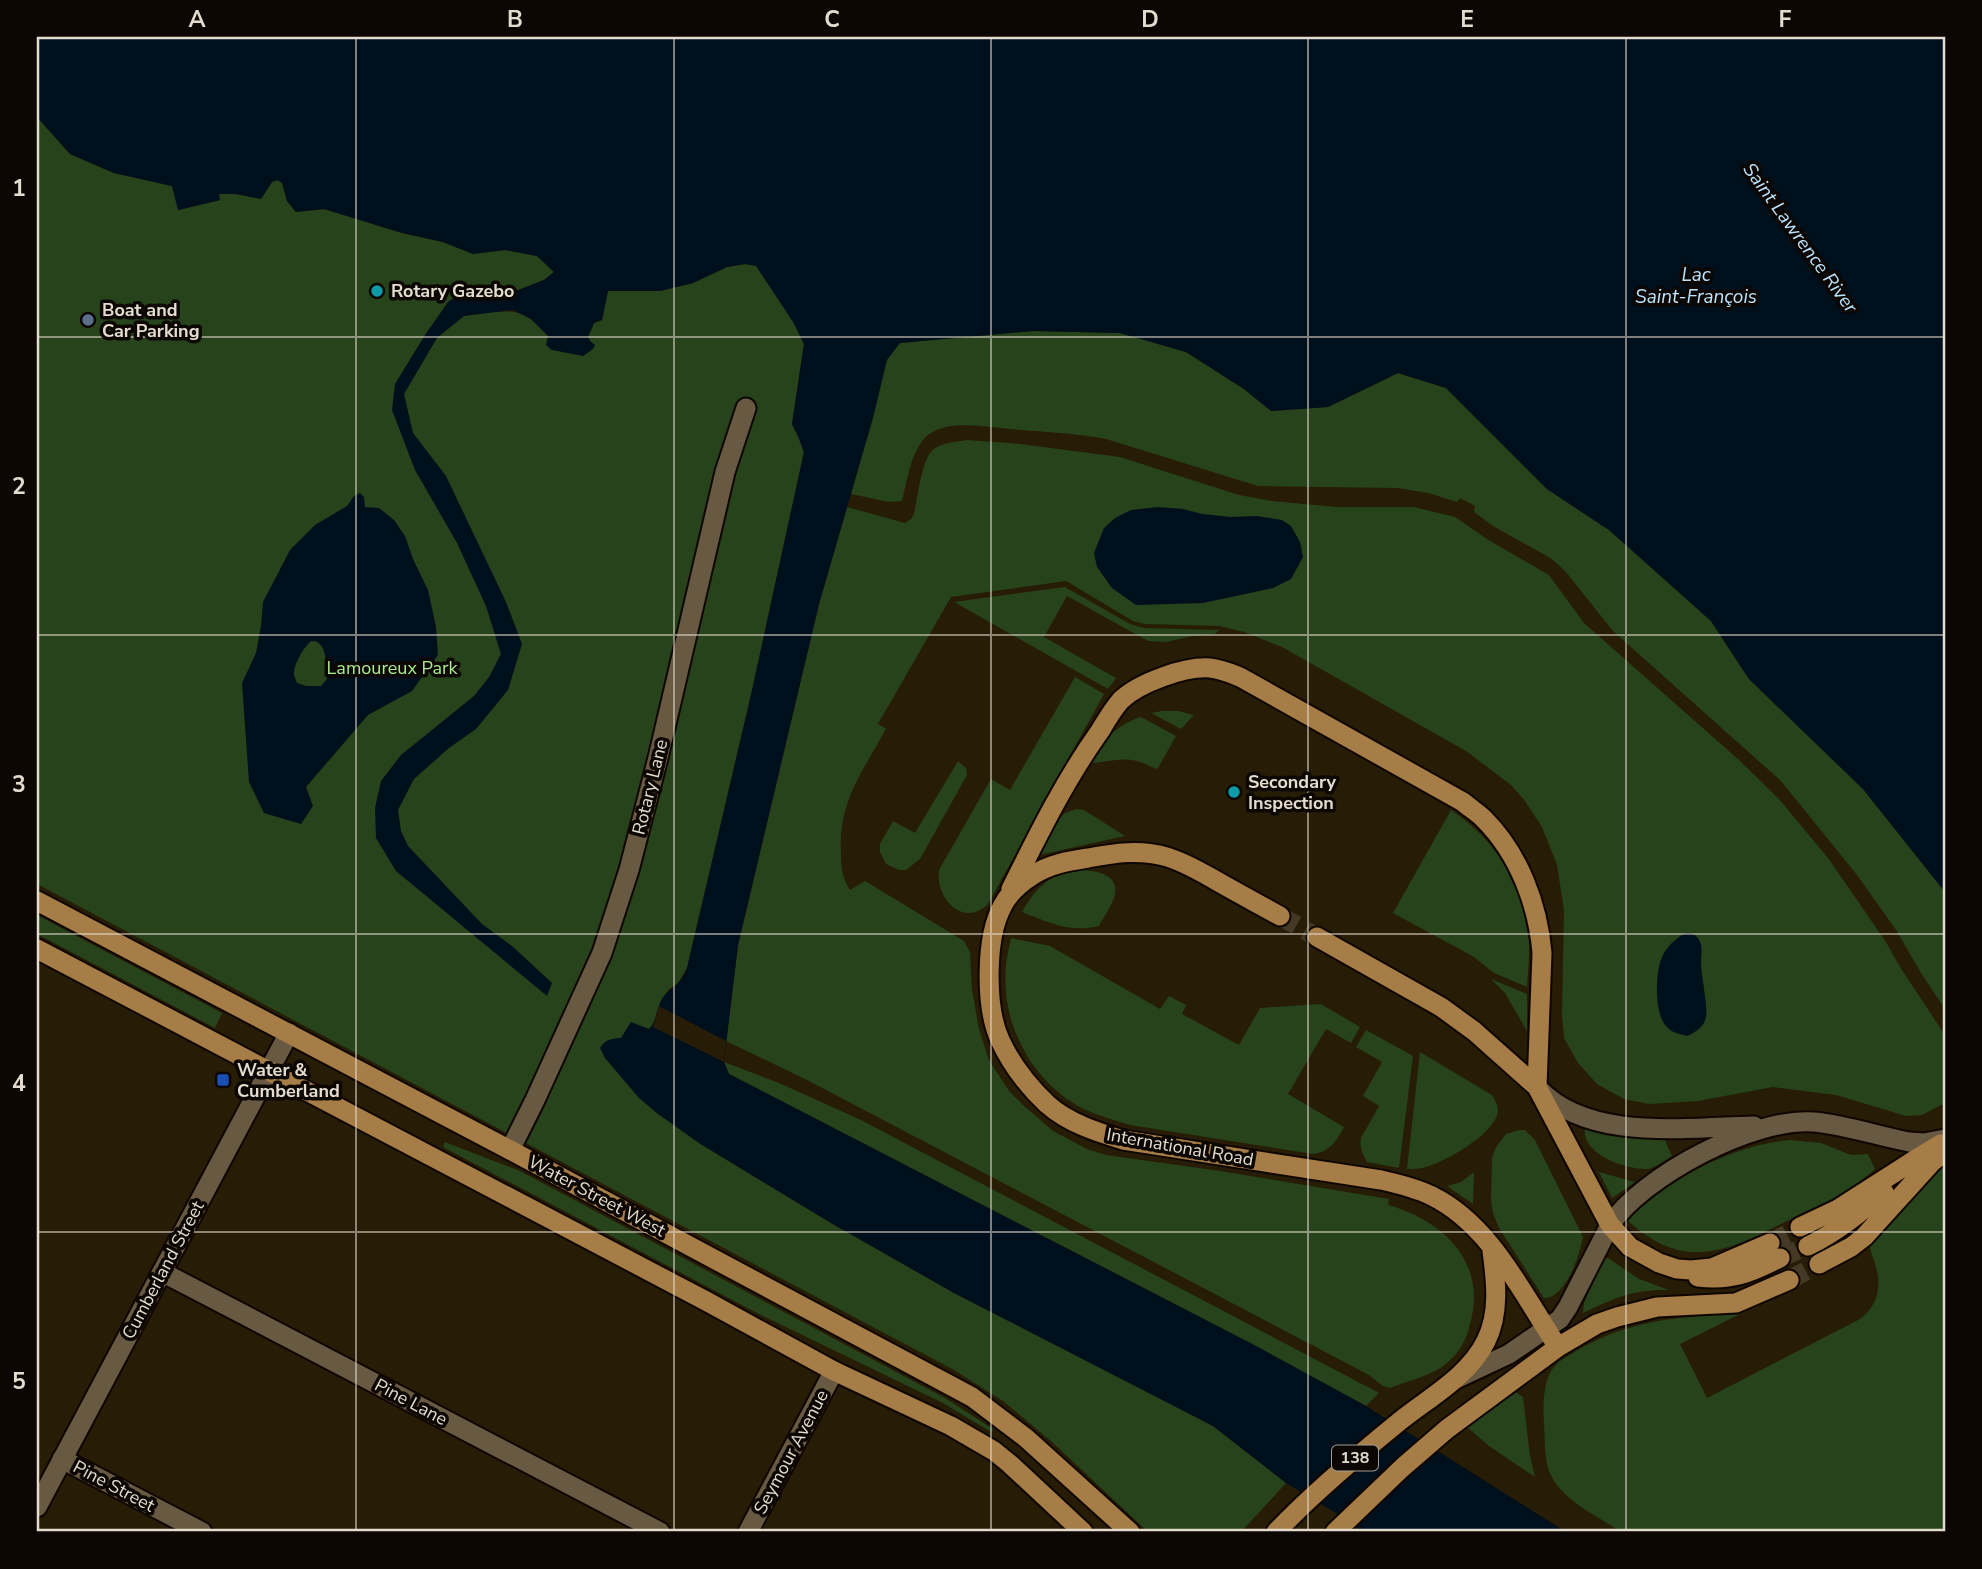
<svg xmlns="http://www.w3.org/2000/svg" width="1982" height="1569" viewBox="0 0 1982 1569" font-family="'Nunito Sans',sans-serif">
<rect width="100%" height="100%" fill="#271c06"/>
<path fill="#27431b" d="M 37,117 L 70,154 L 114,173 L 172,186 L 179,210 L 220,200 L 218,194 L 236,194 L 261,199 L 272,182 L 278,180 L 282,183 L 287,201 L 296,212 L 324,209 L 402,233 L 443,242 L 473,254 L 505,250 L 537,256 L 554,272 L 544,280 L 493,300 L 497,312 C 523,309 531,318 548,336 L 547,345 L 552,350 L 590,341 L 588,337 L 594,323 L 602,320 L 608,291 L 660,291 L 693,283 L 727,267 L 745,264 L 756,266 L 794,322 L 804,344 L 792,424 L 798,436 L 804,452 L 751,695 L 687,968 L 678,983 L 669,989 L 659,1006 L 653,1027 L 649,1029 L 699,1143 L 831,1223 L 954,1293 L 1213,1426 L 1286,1483 L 1241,1532 L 1148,1532 L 1052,1442 L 1003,1401 L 954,1370 L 37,884 Z
M 1033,331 L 1120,333 L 1186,352 L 1244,389 L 1271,411 L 1328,407 L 1398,373 L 1446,388 L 1547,489 L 1609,530 L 1711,621 L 1749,679 L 1863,789 L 1945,892 L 1945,1009 L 1921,973 L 1896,930 L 1857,875 L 1781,781 L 1613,631 L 1566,572 L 1552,559 L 1493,526 L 1474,512 L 1475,506 L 1460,498 L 1457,502 L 1428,493 L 1398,488 L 1258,486 L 1106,439 C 1074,433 1042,432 1010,429 C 990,427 970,424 951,426 C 940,428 929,432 923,440 C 910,456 907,482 902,501 L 889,502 L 851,494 L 887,359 L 899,343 Z
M 967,440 L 1020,444 L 1120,457 L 1239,495 L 1272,501 L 1337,507 L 1414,507 L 1455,517 L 1487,539 L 1549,575 L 1584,623 L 1739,760 L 1779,799 L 1828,858 L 1886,942 L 1900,967 L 1945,1035 L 1945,1103 L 1922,1115 L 1906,1116 L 1836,1095 L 1773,1087 L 1698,1101 L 1649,1104 L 1624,1099 L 1597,1084 L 1578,1063 L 1564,1038 L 1562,1015 L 1564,910 L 1557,865 L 1542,827 L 1525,801 L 1511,785 L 1466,751 L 1282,647 L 1244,632 L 1219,626 L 1145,624 L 1133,621 L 1066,581 L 951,597 L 878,724 L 886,729 C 863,771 838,802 841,852 C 841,866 842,878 850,890 L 865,881 L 964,941 L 970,952 L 972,990 L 979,1029 L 989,1060 L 1009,1091 L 1023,1105 L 1053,1131 L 1087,1149 L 1106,1155 L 1220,1171 L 1389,1199 L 1388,1205 C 1443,1220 1488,1263 1470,1324 C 1467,1338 1460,1352 1449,1361 C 1433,1376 1410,1380 1390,1388 L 1383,1386 L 1369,1375 L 807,1080 L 726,1041 L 738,945 L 819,604 L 847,507 L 905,523 L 911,519 L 914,514 C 917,500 922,463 930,453 C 937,443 955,442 967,440 Z
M 1065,587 L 1130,624 L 1144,628 L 1219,630 L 1215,634 L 1192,636 L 1166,642 L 1148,641 L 1067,596 L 1044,637 L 1116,678 L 1108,689 L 954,602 Z
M 1075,677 L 1104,694 L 988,904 C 964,928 935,899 939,870 L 991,779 L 1010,790 Z
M 1162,711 L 1178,711 L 1194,715 L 1181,729 L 1151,713 Z
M 1141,717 L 1176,736 L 1158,768 L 1156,769 C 1128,754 1120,761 1092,763 C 1098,742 1120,723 1141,717 Z
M 958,761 L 966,768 L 967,775 L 920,859 L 906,870 L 899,870 L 886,864 L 880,852 L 880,844 L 893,821 L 915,833 Z
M 1077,809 L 1084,810 L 1125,836 L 1039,855 L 1060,817 L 1065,813 Z
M 1451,810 C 1493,837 1526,886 1529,937 C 1530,953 1528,970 1527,987 L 1494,973 L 1474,957 L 1393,913 Z
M 1076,870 C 1091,870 1119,872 1115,894 C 1113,905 1104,916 1099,926 C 1070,933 1050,923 1022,912 C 1037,886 1047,877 1076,870 Z
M 37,915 L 222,1013 L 215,1028 L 37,934 Z
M 1011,938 L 1050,946 L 1160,1009 L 1169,996 L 1186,1005 L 1182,1014 L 1239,1045 L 1260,1008 L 1321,1004 L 1360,1027 L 1351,1043 L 1326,1029 L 1288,1094 L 1344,1127 C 1337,1141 1329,1152 1313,1154 L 1130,1125 C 1114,1120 1099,1116 1084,1109 C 1032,1083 1000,1023 1006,965 C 1007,956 1009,947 1011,938 Z
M 1491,979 L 1527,994 L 1527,1031 L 1505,993 Z
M 1366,1030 L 1413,1056 L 1399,1168 L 1367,1162 C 1363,1154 1359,1148 1361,1138 L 1379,1106 L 1363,1096 L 1382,1062 L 1356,1047 Z
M 1420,1052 L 1492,1095 C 1495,1100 1498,1105 1498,1111 C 1496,1133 1448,1160 1429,1166 C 1422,1169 1415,1169 1407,1169 Z
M 724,1062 L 779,1083 L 861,1120 L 1379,1393 L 1366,1406 L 1256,1346 L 729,1074 Z
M 1585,1128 L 1625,1136 L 1664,1138 L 1672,1156 C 1666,1159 1655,1168 1648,1169 C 1627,1170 1581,1155 1585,1128 Z
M 1519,1130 L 1525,1130 L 1535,1140 L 1583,1237 C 1580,1255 1565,1299 1544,1298 L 1499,1228 L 1493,1213 L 1491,1200 L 1492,1158 L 1496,1147 L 1506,1134 Z
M 1790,1140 L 1821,1143 L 1851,1155 L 1868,1154 L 1875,1169 C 1859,1183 1842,1196 1822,1206 C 1813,1210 1802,1214 1793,1218 C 1729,1250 1686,1275 1626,1219 C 1674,1178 1727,1146 1790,1140 Z
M 445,1142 L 520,1171 L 945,1398 L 993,1429 L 991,1432 L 943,1403 L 757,1313 L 443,1147 Z
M 1945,1164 L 1945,1532 L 1621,1532 C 1597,1515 1561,1501 1549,1471 C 1544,1457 1545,1438 1544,1423 C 1543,1406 1543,1386 1551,1371 C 1557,1361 1568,1356 1576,1351 C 1611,1330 1648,1321 1688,1317 C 1708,1315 1726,1315 1746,1311 L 1680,1344 L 1707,1398 L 1860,1319 C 1877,1307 1882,1287 1876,1267 C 1874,1259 1870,1253 1870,1244 L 1894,1221 L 1937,1169 Z
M 1474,1172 L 1473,1204 L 1447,1186 L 1461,1182 Z
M 1599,1172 L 1635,1182 L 1612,1198 Z
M 1608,1258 L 1639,1279 L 1669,1290 C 1633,1289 1614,1298 1583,1313 L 1584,1303 L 1604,1259 Z
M 1516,1392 L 1523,1397 L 1530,1456 L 1535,1477 L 1489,1446 L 1467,1427 Z"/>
<path fill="#000f1c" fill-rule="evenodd" d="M 37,37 L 1945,37 L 1945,892 L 1863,789 L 1749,679 L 1711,621 L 1609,530 L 1547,489 L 1446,388 L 1398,373 L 1328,407 L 1271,411 L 1244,389 L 1186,352 L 1120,333 L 1033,331 L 900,343 L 887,360 L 873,418 L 819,604 L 738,945 L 724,1062 L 729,1074 L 1256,1346 L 1366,1406 L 1566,1532 L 1361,1532 L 1351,1522 L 1286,1483 L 1213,1426 L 954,1293 L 831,1223 L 699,1143 L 658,1114 L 639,1098 L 605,1058 L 600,1048 C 606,1039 610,1039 621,1038 L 631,1022 L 649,1029 C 656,1022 656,1012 660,1003 C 666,990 670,992 678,983 C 682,979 685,973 687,968 L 751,695 L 804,452 L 798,436 L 792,424 L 804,344 L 793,322 L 756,266 L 745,264 L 727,267 L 693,283 L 660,291 L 608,291 L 602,320 L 594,323 L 588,337 L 590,341 L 595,345 L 593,349 L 583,356 L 552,350 L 546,345 L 548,336 L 531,319 L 513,310 L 464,316 L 437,338 L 404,394 L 413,433 L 446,476 L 506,602 L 522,644 L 508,690 L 476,729 L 449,748 L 414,779 L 398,810 L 401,831 L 408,846 L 482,924 L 512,946 L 552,983 L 547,996 L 396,871 L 376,838 L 375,808 L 381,781 L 401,755 L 474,696 L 489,677 L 501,654 L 486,606 L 457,543 L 415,470 L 392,410 L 395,384 L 425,335 L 448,302 L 473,285 L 493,300 L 544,280 L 554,272 L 537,256 L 505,250 L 473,254 L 443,242 L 402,233 L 324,209 L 296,212 L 287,201 L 282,183 L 278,180 L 272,182 L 261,199 L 236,194 L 219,194 L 220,200 L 178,210 L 172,186 L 114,173 L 70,154 L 37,117 Z
M 360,493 L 364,497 L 365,507 L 379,508 L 394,520 L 405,536 L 413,559 L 428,590 L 436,627 L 438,655 L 412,691 L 368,715 L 306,787 L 313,806 L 301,824 L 264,813 L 249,782 L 242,683 L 256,653 L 261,626 L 263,602 L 290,550 L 315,525 L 347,506 L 354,496 ZM 311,641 C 328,640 326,666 327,679 L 321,686 L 306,686 L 297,683 C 296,679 293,676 294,672 C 295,662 304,647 311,641 Z
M 1158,507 L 1183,509 L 1202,514 L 1231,517 L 1257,516 L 1282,520 L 1291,526 L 1300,542 L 1303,557 L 1291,579 L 1273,588 L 1203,603 L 1136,605 L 1112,588 L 1097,567 L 1094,553 L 1104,528 L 1115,518 L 1131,510 Z
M 1686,933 C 1692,933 1696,934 1699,940 C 1703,945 1701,955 1701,962 C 1701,976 1708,1005 1706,1017 C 1704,1027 1696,1032 1687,1036 C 1680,1034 1672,1033 1667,1027 C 1654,1015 1655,973 1662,957 C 1667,946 1676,938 1686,933 Z"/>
<path fill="#271c06" d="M 659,1006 L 726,1041 L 724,1062 L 653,1027 Z"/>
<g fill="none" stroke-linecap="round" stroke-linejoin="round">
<path stroke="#433924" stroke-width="19" stroke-dasharray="19 10" stroke-linecap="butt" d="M 1280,916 L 1317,937
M 1770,1243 L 1800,1227
M 1780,1258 L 1808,1246
M 1789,1280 L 1819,1264"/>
<g stroke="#100600" stroke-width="23">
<path id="minor" d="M 1539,1089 C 1589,1142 1687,1127 1754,1126
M 510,1150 L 535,1100 L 602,953 L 629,870 L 658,758 L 725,472 L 746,408
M 162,1272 L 660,1532
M 1458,1378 L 1509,1354 L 1560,1319 L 1568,1307 L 1610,1225 C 1643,1176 1754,1117 1814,1122 C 1846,1125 1878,1136 1909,1142 L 1924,1143 L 1945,1139
M 62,1459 L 202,1532
M 748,1532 L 834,1371"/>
</g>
<g stroke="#100600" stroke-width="23">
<path id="tertiary" d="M 37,1507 L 289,1033"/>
</g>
<g stroke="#100600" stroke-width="23">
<path id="primary" d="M 1011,889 C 1038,835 1065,780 1100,731 C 1106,721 1113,709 1121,700 C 1139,683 1185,666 1210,668 C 1221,669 1230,673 1240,677 L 1463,802 C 1470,808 1478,813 1484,819 C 1519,854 1538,905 1542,953 L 1537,1087
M 37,901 L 510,1150 L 972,1397 L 1026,1438 L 1130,1532
M 1280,916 C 1258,904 1236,892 1215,880 C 1199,871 1184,862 1167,857 C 1140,849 1115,853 1088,858 C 1069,861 1050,864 1033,875 C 1022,882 1009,893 1003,905 C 985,937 985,1007 1000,1040 C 1011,1064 1028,1086 1047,1104 C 1068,1123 1097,1132 1123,1140 L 1381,1180 C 1399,1184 1416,1188 1432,1196 C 1491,1225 1523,1295 1558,1347
M 1317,937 L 1441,1007 L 1474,1031 L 1537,1087 L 1610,1225 L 1630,1247 L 1659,1263 L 1677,1269 L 1691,1270 L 1712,1268 L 1770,1243
M 37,949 L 706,1301 L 834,1371 L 951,1426 L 994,1451 L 1010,1464 L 1083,1532
M 1800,1227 L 1838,1209 L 1916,1159 L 1941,1144
M 1808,1246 C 1837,1232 1860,1213 1884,1192
M 1819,1264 L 1851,1247 L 1864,1237 L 1932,1162 L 1945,1152
M 1698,1277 C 1732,1281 1750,1273 1780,1258
M 1276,1532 C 1314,1492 1357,1456 1400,1421 C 1430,1397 1469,1376 1486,1341 C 1500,1313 1496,1281 1492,1251
M 1335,1532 L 1403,1467 L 1447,1429 L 1558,1347 L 1597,1324 L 1617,1317 L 1657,1307 L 1736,1303 L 1789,1280"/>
</g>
<use href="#minor" stroke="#675942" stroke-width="19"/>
<use href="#tertiary" stroke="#675942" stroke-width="19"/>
<use href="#primary" stroke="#a67d47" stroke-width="19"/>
</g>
<path fill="none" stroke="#e4dccf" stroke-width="2" stroke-opacity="0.55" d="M 356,37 L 356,1532M 674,37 L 674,1532M 991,37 L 991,1532M 1308,37 L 1308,1532M 1626,37 L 1626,1532M 37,337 L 1945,337M 37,635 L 1945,635M 37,934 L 1945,934M 37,1232 L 1945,1232"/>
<g fill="#0f9aa8" stroke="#0c0702" stroke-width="2.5">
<circle cx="377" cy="291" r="7"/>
<circle cx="1234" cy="792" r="7"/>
</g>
<circle fill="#5c6f8a" stroke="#0c0702" stroke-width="2.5" cx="88" cy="320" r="7"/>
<rect fill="#1a4fb4" stroke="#0c0702" stroke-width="2.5" x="216" y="1073" width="14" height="14" rx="3.5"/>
<g text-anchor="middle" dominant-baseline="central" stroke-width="7" stroke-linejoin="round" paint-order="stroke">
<rect fill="#0c0702" stroke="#a39c92" stroke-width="2" x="1332" y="1445.5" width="46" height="25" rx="5"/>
<g font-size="16" font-weight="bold" fill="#e4dccf">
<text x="1355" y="1458">138</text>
</g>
<g font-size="18" font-weight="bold" fill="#e4dccf" stroke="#0c0702" text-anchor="start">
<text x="391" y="291">Rotary Gazebo</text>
<text x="102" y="310">Boat and<tspan x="102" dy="21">Car Parking</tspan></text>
<text x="1248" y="782">Secondary<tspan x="1248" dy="21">Inspection</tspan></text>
<text x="237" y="1070">Water &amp;<tspan x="237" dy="21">Cumberland</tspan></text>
</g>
<g font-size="18" fill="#a9eb90" stroke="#0c0702">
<text x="392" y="668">Lamoureux Park</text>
</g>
<g font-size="18" fill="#e4dccf" stroke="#0c0702">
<text transform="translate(650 787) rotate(-76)">Rotary Lane</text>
<text transform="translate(1180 1147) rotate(10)">International Road</text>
<text transform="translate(597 1196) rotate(28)">Water Street West</text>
<text transform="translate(163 1270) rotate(-62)">Cumberland Street</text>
<text transform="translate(411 1402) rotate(28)">Pine Lane</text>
<text transform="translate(791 1452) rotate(-62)">Seymour Avenue</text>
<text transform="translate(114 1486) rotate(28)">Pine Street</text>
</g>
<g font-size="19" font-style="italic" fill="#bbe3fd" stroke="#0c0702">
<text transform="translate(1800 238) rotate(54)">Saint Lawrence River</text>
<text x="1696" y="275">Lac<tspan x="1696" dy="22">Saint-François</tspan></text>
</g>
</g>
<rect width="1982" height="1569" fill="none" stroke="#0c0702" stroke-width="77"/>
<rect x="38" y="38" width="1906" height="1492" fill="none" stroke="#e4dccf" stroke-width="2.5"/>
<g font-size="23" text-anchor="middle" font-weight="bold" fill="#e4dccf">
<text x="197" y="27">A</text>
<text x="515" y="27">B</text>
<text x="832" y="27">C</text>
<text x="1150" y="27">D</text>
<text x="1467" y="27">E</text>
<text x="1785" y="27">F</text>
<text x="19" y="196">1</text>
<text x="19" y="494">2</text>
<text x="19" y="792">3</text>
<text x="19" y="1091">4</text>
<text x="19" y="1389">5</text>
</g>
</svg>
